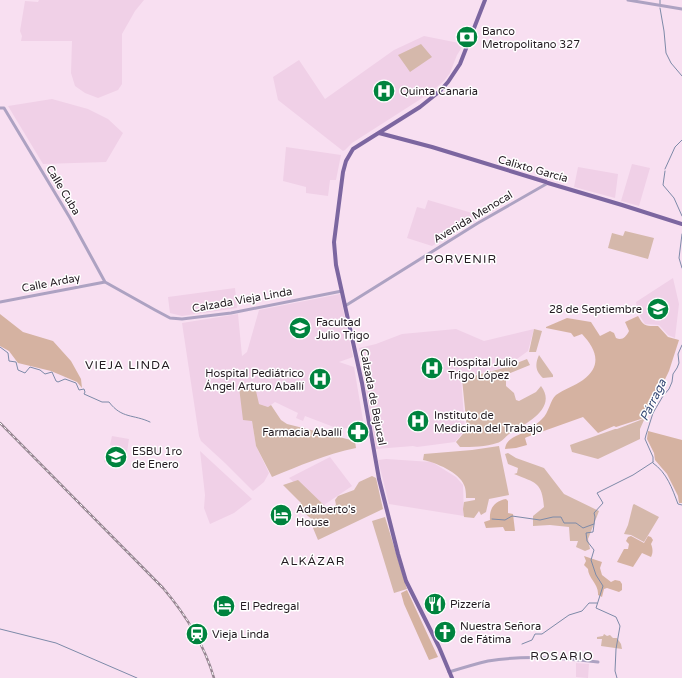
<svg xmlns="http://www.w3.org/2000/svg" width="682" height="678" viewBox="0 0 682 678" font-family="'Varela Round',sans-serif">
<rect width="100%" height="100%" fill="#f8dff1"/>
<path fill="#f0d0e7" d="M 39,0 L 144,0 L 135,11 L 122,34 L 122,84 L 118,90 L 98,98 L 85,93 L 75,86 L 71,73 L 72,41 L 21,41 L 22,36 L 20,31 L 25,1 L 38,2 Z
M 424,36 L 464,44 L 457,55 L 450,73 L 444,81 L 427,95 L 352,143 L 345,150 L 343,151 L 278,100 L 273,77 L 299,60 L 325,99 L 394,50 Z
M 52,99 L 88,109 L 108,119 L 123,133 L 106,162 L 43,164 L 8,106 Z
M 286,147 L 341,155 L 336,180 L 330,180 L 328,196 L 306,193 L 306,187 L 283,181 Z
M 632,164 L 650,168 L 639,206 L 621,201 Z
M 578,167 L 618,174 L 615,198 L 574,187 Z
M 428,200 L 479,215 L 479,217 L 432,246 L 407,238 L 417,207 L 425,209 Z
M 673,278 L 679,304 L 675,338 L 668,335 L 659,325 L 645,324 L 638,313 L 636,302 Z
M 235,288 L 237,308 L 182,316 L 170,313 L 168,297 Z
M 340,294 L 353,357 L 339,362 L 354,367 L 364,426 L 339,429 L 305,416 L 303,421 L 296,418 L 298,413 L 275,402 L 268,407 L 259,404 L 252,421 L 256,446 L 269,473 L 264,482 L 253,491 L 225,463 L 201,441 L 199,436 L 182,323 L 238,314 L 242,356 L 247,352 L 259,310 Z
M 456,329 L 484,341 L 534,329 L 528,351 L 506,367 L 461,378 L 465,430 L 455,442 L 417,447 L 413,446 L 376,449 L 359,348 L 376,344 L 402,334 Z
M 112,436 L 129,439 L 125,465 L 104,462 L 108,449 L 121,451 L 121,447 L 110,445 Z
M 200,451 L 252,499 L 234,513 L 210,524 L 204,508 L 205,495 Z
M 330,457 L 352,486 L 321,507 L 289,478 Z
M 386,459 L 432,462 L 456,477 L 463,485 L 464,516 L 389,504 L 378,460 Z
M 576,663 L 589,664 L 588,678 L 576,677 Z"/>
<path fill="#d5b8ab" d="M 421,44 L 432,57 L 410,72 L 398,55 Z
M 625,231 L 654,238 L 648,259 L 608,248 L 612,233 L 623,236 Z
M 534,329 L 542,331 L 536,352 L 529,352 Z
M 539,355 L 553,375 L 553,377 L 543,378 C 535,371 535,364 539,355 Z
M 527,359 L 530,365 L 508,374 L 506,377 L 506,386 L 514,393 L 516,400 L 519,401 L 536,392 L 541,386 C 558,409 525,424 509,434 C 505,437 502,442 497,443 C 486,447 472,447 460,447 L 456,442 L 467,429 L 462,379 L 507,367 Z
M 244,386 L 256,391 L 259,404 L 268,407 L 271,405 L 281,420 L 287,424 L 355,441 L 356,448 C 326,454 299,466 272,477 L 256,446 L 252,421 L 243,420 L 239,387 Z
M 643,419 L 644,420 L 640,429 L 640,439 L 598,459 L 572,452 L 570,445 L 615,429 L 617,429 Z
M 499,446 L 509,495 L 489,499 L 486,512 L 481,515 L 479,511 L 474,518 L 464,517 L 463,509 L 464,502 L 475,500 L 475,498 L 466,498 C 466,495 466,489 464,485 C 460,473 435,462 423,460 L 424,454 L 472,450 Z
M 508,453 L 516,458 L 544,468 L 564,494 L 599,511 L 588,539 L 590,549 L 585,551 L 576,547 L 578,541 L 570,541 L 569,527 L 550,525 L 533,526 L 533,516 L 544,507 C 542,482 536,483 514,474 L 517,473 L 518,468 L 508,464 L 505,454 Z
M 372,476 L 376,478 L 383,509 L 318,540 L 313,528 L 314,521 L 297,507 L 301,503 L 283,485 L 298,480 L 328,509 L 336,505 L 335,500 L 338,496 L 354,490 L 359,482 Z
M 633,505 L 634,504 L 659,517 L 644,542 L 631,535 L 624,534 L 628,525 Z
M 385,517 L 407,589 L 394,593 L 372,521 Z
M 604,634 L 607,636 L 610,635 L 613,638 L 617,638 L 621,644 L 622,649 L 601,646 L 602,639 L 597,639 L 597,637 L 603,636 Z"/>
<path fill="#d5b2a1" d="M 0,314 L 23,332 L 53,341 L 71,361 L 81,379 L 82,388 L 77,382 L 51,371 L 18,363 L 9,351 L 0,346 Z
M 638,316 C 644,327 646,326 658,326 L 668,337 L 679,340 L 669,371 L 647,417 L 616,427 L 614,426 L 598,433 L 583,417 L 527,437 L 525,438 L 527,445 L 516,448 L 505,449 C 505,448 506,444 507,443 C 510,438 517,436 522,433 C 528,430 537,424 542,419 C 549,413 550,400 556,395 C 564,389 575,386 583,380 C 603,365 596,349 582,334 L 574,337 L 571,333 L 546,328 L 546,327 L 567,318 L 591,322 L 600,336 L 610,331 L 614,333 L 616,338 C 622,341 626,337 629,331 L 625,322 Z
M 648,431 L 682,440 L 682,503 L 679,503 L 678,496 L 667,474 L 655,460 L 654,453 L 647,439 Z
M 506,499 L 508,501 L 508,513 L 513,514 L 515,531 L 505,531 L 503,527 L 486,528 L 484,522 L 490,520 C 489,508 495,501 506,499 Z
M 631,536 L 644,543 L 648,536 L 651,537 L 653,540 L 651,544 C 653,549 653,553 651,557 L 642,553 L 633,567 L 617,562 L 624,549 L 628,549 L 629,544 L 626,541 L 628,537 Z
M 584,556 L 602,562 L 600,568 L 602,575 L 611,582 L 615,580 L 620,581 L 622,584 L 622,590 L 619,592 L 607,588 L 604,589 L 602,597 L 598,595 C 599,584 588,578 588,569 L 584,565 L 586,561 Z
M 407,590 L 438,657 L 429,660 L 404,604 L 401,593 Z"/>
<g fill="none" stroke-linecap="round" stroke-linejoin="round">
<path stroke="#7d8aa8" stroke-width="1" d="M 660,4 L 660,0
M 660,8 L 664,31 L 666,53 L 671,63 L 682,76
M 665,169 L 675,147 L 682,140
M 665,171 L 663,185 L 674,198 L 682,216
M 682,234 L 679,258 L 682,268
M 0,347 L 8,353 L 9,361 L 16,362 L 18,370 L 25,373 L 30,367 L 40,370 L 45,374 L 52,372 L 56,381 L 58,382 L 65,379 L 76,383 L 79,390 L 84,389 L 85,392 L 84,394 L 102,402 L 109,402 C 122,419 133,414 150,422
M 653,462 L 653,457 L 645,439 L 646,435 L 653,413 L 663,396 L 669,389 L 672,382 L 673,374 L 677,368 L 679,363 L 678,354 L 682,345
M 653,463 C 667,473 672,488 678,504 L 682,505
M 492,519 L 505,520 L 512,516 L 540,520 L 553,517 L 561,517 L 564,523 L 576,523 L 583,528 L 594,524
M 0,629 L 56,643 L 137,678
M 522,644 L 532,640 L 535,634 L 542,634 L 569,615 L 582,611 L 589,603 L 597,603
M 617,678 L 615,671 L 616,649 L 620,626 L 616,617 L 596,608 L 603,586 L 596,575 L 591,560 L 594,550 L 587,541 L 586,533 L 593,532 L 595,517 L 594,513 L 603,503 L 597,493 L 633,475 L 653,462"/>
<path stroke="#ada2c2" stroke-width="3" d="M 628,0 L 682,9
M 0,108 L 4,108 L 70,218 L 105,282 L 155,310 L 170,318 L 182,319 L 231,313 L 342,291
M 0,302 L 105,282
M 345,306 L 478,223 L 548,183
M 449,672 C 462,668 475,664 488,661 C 525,655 561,658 598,662"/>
<path stroke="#7c66a0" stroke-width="4" d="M 379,133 L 432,147 L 546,182
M 548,183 L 622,205 L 682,224
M 452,678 L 439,647 L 406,581 L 398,554 L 379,479 L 362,383 L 336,265 L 334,242 L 343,172 L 346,161 L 353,149 L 420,107 L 440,91 L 448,82 L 460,64 L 485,0"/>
<g stroke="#968591" stroke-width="2.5">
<path id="rail" d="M 0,423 L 163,588 C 186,615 204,644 214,678"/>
</g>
<use href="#rail" stroke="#fff" stroke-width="1" stroke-dasharray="3" stroke-linecap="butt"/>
</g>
<defs>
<g id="bank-disc" transform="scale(1.15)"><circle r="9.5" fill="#00833e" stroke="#fff"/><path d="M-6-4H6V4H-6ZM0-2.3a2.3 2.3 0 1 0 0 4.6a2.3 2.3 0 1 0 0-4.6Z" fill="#fff"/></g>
<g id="hospital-disc" transform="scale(1.15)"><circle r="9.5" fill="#00833e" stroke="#fff"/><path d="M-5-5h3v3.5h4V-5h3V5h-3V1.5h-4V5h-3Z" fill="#fff"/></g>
<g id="school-disc" transform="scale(1.15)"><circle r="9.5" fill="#00833e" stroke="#fff"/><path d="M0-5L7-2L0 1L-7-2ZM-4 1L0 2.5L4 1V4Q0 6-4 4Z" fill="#fff"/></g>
<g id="university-disc" transform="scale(1.15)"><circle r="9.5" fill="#00833e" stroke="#fff"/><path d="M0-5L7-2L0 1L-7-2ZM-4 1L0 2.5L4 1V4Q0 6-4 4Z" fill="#fff"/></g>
<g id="pharmacy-disc" transform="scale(1.15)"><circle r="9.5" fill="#00833e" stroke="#fff"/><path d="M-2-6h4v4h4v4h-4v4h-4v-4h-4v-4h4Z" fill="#fff"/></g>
<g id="hotel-disc" transform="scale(1.15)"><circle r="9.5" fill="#00833e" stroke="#fff"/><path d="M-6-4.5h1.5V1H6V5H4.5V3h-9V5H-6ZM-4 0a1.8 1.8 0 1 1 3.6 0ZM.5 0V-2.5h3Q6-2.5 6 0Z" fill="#fff"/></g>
<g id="restaurant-disc" transform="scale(1.15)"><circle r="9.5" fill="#00833e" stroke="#fff"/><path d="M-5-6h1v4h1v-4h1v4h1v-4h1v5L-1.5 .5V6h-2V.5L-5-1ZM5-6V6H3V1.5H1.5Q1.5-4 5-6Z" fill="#fff"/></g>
<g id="church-disc" transform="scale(1.15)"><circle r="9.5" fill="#00833e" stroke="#fff"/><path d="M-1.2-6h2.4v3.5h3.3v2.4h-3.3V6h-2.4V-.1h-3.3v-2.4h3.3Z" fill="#fff"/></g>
<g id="station-disc" transform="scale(1.15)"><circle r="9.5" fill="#00833e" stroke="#fff"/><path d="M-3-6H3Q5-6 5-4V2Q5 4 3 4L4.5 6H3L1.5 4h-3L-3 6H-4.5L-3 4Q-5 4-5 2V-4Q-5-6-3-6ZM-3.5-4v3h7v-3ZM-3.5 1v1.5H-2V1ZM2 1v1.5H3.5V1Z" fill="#fff"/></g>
</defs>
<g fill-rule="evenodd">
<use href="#bank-disc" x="467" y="37"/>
<use href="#hospital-disc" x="384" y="91"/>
<use href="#school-disc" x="658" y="309"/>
<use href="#university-disc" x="300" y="328"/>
<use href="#hospital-disc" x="432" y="368"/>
<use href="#hospital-disc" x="320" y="379"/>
<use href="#hospital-disc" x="418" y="421"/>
<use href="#pharmacy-disc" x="358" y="432"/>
<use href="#school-disc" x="116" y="457"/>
<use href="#hotel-disc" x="281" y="515"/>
<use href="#restaurant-disc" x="435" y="604"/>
<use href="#hotel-disc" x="224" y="606"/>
<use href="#church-disc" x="445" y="632"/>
<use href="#station-disc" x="197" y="634"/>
</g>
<g text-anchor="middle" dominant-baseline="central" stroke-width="3" stroke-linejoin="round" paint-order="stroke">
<g font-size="11" fill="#231b21" stroke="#fff" text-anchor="start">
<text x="482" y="31">Banco<tspan x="482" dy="13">Metropolitano 327</tspan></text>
<text x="400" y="91">Quinta Canaria</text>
<text x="642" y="309" text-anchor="end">28 de Septiembre</text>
<text x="316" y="322">Facultad<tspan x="316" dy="13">Julio Trigo</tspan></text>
<text x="448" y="362">Hospital Julio<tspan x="448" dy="13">Trigo López</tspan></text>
<text x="304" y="373" text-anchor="end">Hospital Pediátrico<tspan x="304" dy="13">Ángel Arturo Aballí</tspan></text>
<text x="434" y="415">Instituto de<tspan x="434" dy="13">Medicina del Trabajo</tspan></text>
<text x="342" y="432" text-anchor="end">Farmacia Aballí</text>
<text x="132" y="451">ESBU 1ro<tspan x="132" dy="13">de Enero</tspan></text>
<text x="296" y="509">Adalberto's<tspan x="296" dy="13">House</tspan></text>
<text x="450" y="604">Pizzería</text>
<text x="240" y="606">El Pedregal</text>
<text x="460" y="626">Nuestra Señora<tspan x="460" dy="13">de Fátima</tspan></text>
<text x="212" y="634">Vieja Linda</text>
</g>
<g font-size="11" fill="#231b21" stroke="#fff">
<text transform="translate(533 169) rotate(16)">Calixto García</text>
<text transform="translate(63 190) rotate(59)">Calle Cuba</text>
<text transform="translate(473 217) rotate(-31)">Avenida Menocal</text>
<text transform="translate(51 283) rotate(-11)">Calle Arday</text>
<text transform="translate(242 300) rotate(-10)">Calzada Vieja Linda</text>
<text transform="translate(373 397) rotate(79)">Calzada de Bejucal</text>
</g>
<g font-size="12" letter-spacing="1" fill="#231b21" stroke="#fff">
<text x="461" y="259">PORVENIR</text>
<text x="128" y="365">VIEJA LINDA</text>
<text x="313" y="561">ALKÁZAR</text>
<text x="562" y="656">ROSARIO</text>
</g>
<g font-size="12" font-style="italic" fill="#384a76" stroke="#fff">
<text transform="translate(653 400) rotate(-64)">Párraga</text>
</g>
</g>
</svg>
